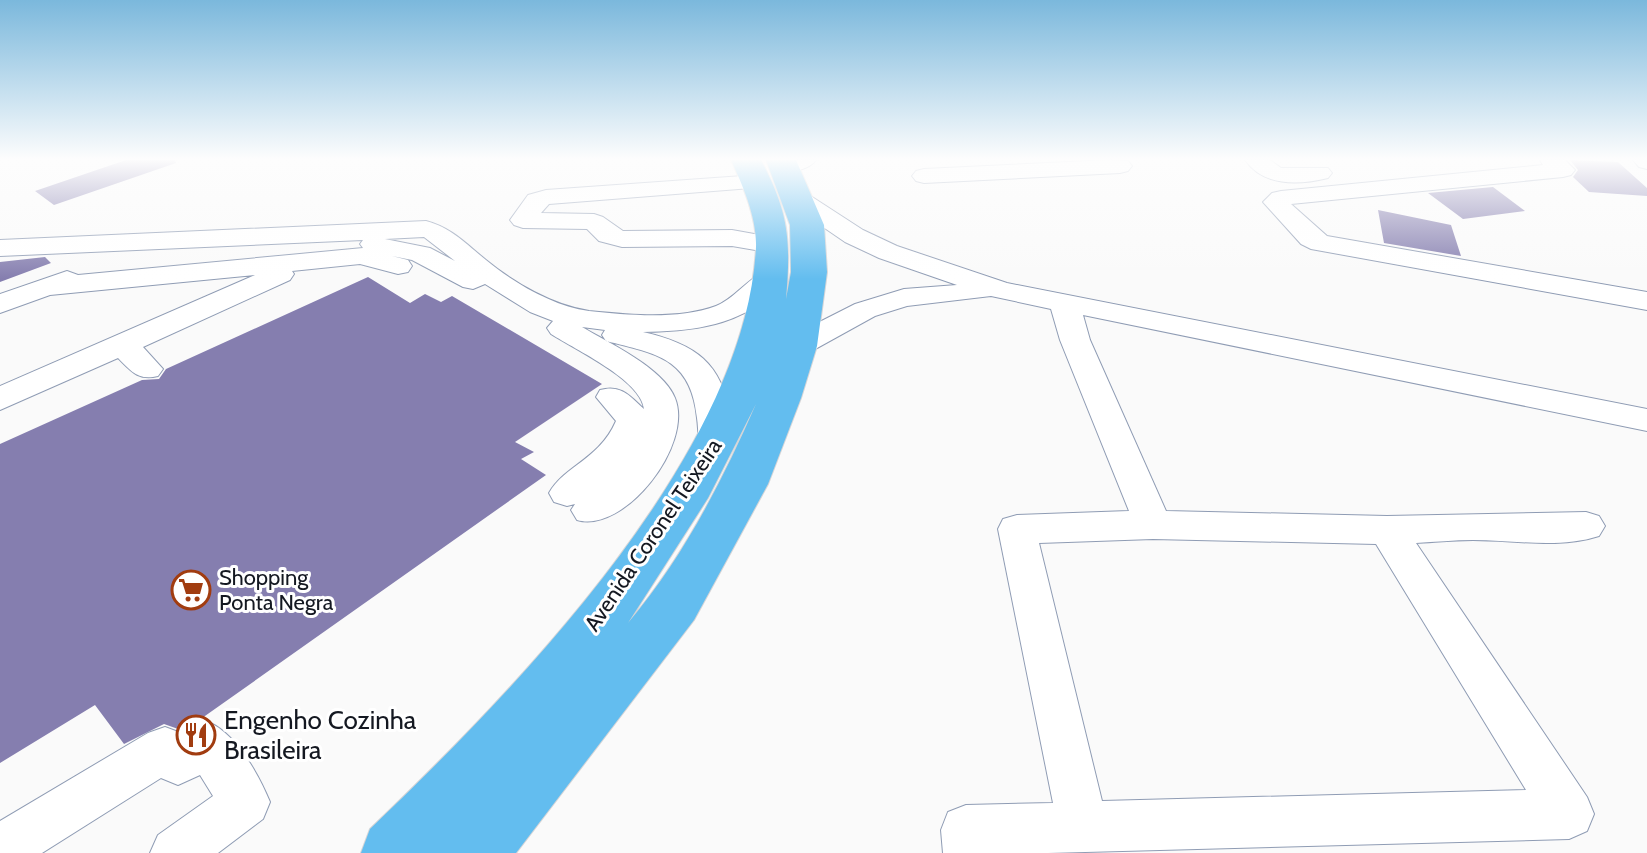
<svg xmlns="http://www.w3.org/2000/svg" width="1647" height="853" viewBox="0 0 1647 853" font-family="Cabin,sans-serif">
<rect width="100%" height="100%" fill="#fafafa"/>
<path fill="#857eaf" d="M 126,160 L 175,160 L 176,163 L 54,205 L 35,191 Z
M 1570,160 L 1618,162 L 1647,188 L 1647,196 L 1589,192 L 1573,177 L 1578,170 Z
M 1493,187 L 1525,211 L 1463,219 L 1428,193 Z
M 1378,210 L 1451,225 L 1461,256 L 1384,243 Z
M 45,257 L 51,263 L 0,282 L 0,262 Z
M 368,277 L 410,303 L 425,294 L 441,302 L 452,296 L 602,384 L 515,442 L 534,452 L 521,459 L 546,475 L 195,723 L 181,730 L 164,724 L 124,744 L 95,705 L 0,763 L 0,444 L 142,380 L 159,379 L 166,369 Z"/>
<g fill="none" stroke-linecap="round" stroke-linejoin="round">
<g stroke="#8f9cb4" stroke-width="2">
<path id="minor" d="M 781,160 L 816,160 C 809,170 788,174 776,171 L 772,166 Z
M 1110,160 L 1128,161 L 1132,166 L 1128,171 L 1120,173 L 924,183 L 916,181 L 912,176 L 916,171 L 924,169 Z
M 1245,160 L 1270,160 L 1281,168 L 1328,168 L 1332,173 L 1328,178 C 1299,185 1264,187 1245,160 Z
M 1540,160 L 1565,160 L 1575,170 L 1571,175 L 1563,177 L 1291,204 L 1327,236 L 1647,292 L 1647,310 L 1311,249 L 1301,244 L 1263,202 L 1272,193 L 1281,191 L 1543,165 Z
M 1633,160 L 1647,160 L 1647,169 L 1639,167 Z
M 757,175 L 765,177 L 769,182 L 765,187 L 549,204 L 541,213 L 594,214 L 603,217 L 623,231 L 732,230 L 782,239 L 786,245 L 782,251 L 773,253 L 732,246 L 622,247 L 599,241 L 587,229 L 523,228 L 514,225 L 510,220 L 528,195 L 546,190 Z
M 797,191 L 806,193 L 863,230 L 897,246 L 1007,283 L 1647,409 L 1647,431 L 1083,315 L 1090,340 L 1166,511 L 1387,516 L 1586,512 L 1599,516 L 1605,526 L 1599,536 C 1559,549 1515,540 1473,540 C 1454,540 1435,542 1416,543 L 1587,797 L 1594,814 L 1587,831 L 1569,839 L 1048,853 L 943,853 L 941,830 L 948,812 L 966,805 L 1053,803 L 998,529 L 1003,519 L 1017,515 L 1129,511 L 1060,340 L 1051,309 L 991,296 L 907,306 L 875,316 L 808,353 L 797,355 L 786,353 L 782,346 L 786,339 L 855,304 L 904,289 L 957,285 L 879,258 L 845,242 L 788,203 L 785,198 L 788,193 ZM 1153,539 L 1376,544 L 1526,790 L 1102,801 L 1039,543 Z
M 426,221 C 452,228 466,244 486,260 C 514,283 553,306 589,311 C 628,315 678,320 716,306 C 740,297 756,264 782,270 L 786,276 C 752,325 698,331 643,332 C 695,344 722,362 731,418 C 733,431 735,443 728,454 L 716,458 L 704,454 C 697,443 699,431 697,418 C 691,358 657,354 606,341 L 602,335 L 605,330 L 582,327 C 609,343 663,368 675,398 C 694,445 624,534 577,520 L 571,510 L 575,504 L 567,506 L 554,502 L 549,493 C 565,465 599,460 616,421 L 596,397 L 600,390 C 621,384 630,396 644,409 C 641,380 576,350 551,334 L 547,328 L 553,321 L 530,312 L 485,284 L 473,289 L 463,287 L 412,260 L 392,256 L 408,260 L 412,266 L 408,272 L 398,274 L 360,264 L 292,271 L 294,274 L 290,280 L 143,347 L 163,369 L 158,376 C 138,381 131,371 118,358 L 0,410 L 0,386 L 255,275 L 50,295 L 0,313 L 0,294 L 67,271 L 78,275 L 363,248 L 360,244 L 363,240 L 0,256 L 0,240 ZM 424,237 L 455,261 L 430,248 L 385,239 Z
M 206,721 C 235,732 258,773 270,802 L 263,819 L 218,853 L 150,853 L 158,835 L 213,796 L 200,775 L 178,785 L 161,778 L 42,853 L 0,853 L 0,821 L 148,733 L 165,727 L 181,733 Z"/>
</g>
<g stroke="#d5d5d7" stroke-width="2">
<path id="highway" d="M 731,160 L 761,160 C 789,213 791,240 786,299 L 791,272 L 790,225 L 766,160 L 796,160 L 824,225 L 827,272 L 817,346 L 801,398 L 768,484 L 694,620 L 516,853 L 361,853 L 370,829 C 514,691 746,455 756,247 C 757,218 743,186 731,160 ZM 756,404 C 722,482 683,558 628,623 L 708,498 Z"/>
</g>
<use href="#minor" fill="#fff" fill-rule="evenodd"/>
<use href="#highway" fill="#63bdef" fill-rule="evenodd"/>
</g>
<linearGradient id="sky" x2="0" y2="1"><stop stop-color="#7bb8dc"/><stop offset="0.57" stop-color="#fdfdfd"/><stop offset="1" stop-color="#fdfdfd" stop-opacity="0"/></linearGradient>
<rect width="1647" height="279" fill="url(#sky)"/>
<defs>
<g id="supermarket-ring" transform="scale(2)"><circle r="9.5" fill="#fff" stroke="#a13c10" stroke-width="1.5"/><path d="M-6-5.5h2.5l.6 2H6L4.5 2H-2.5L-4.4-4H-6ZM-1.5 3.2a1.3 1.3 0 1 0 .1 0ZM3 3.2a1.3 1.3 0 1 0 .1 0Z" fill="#a13c10"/></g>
<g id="restaurant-ring" transform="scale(2)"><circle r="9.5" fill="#fff" stroke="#a13c10" stroke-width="1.5"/><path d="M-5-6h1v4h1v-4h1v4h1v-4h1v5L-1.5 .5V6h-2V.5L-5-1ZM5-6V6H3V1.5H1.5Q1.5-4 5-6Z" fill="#a13c10"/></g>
</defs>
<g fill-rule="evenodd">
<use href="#supermarket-ring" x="191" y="590"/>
<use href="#restaurant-ring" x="196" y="735"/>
</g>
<g text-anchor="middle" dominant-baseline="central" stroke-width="6" stroke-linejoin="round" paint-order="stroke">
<g font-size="22" fill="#141821" stroke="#fff">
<text transform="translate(653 535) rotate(-56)">Avenida Coronel Teixeira</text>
</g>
<g font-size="22" fill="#141821" stroke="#fff" text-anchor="start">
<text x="219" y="577">Shopping<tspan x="219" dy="25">Ponta Negra</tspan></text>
</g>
<g font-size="26" fill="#141821" stroke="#fff" text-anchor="start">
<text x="224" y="720">Engenho Cozinha<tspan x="224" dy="30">Brasileira</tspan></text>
</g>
</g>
</svg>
